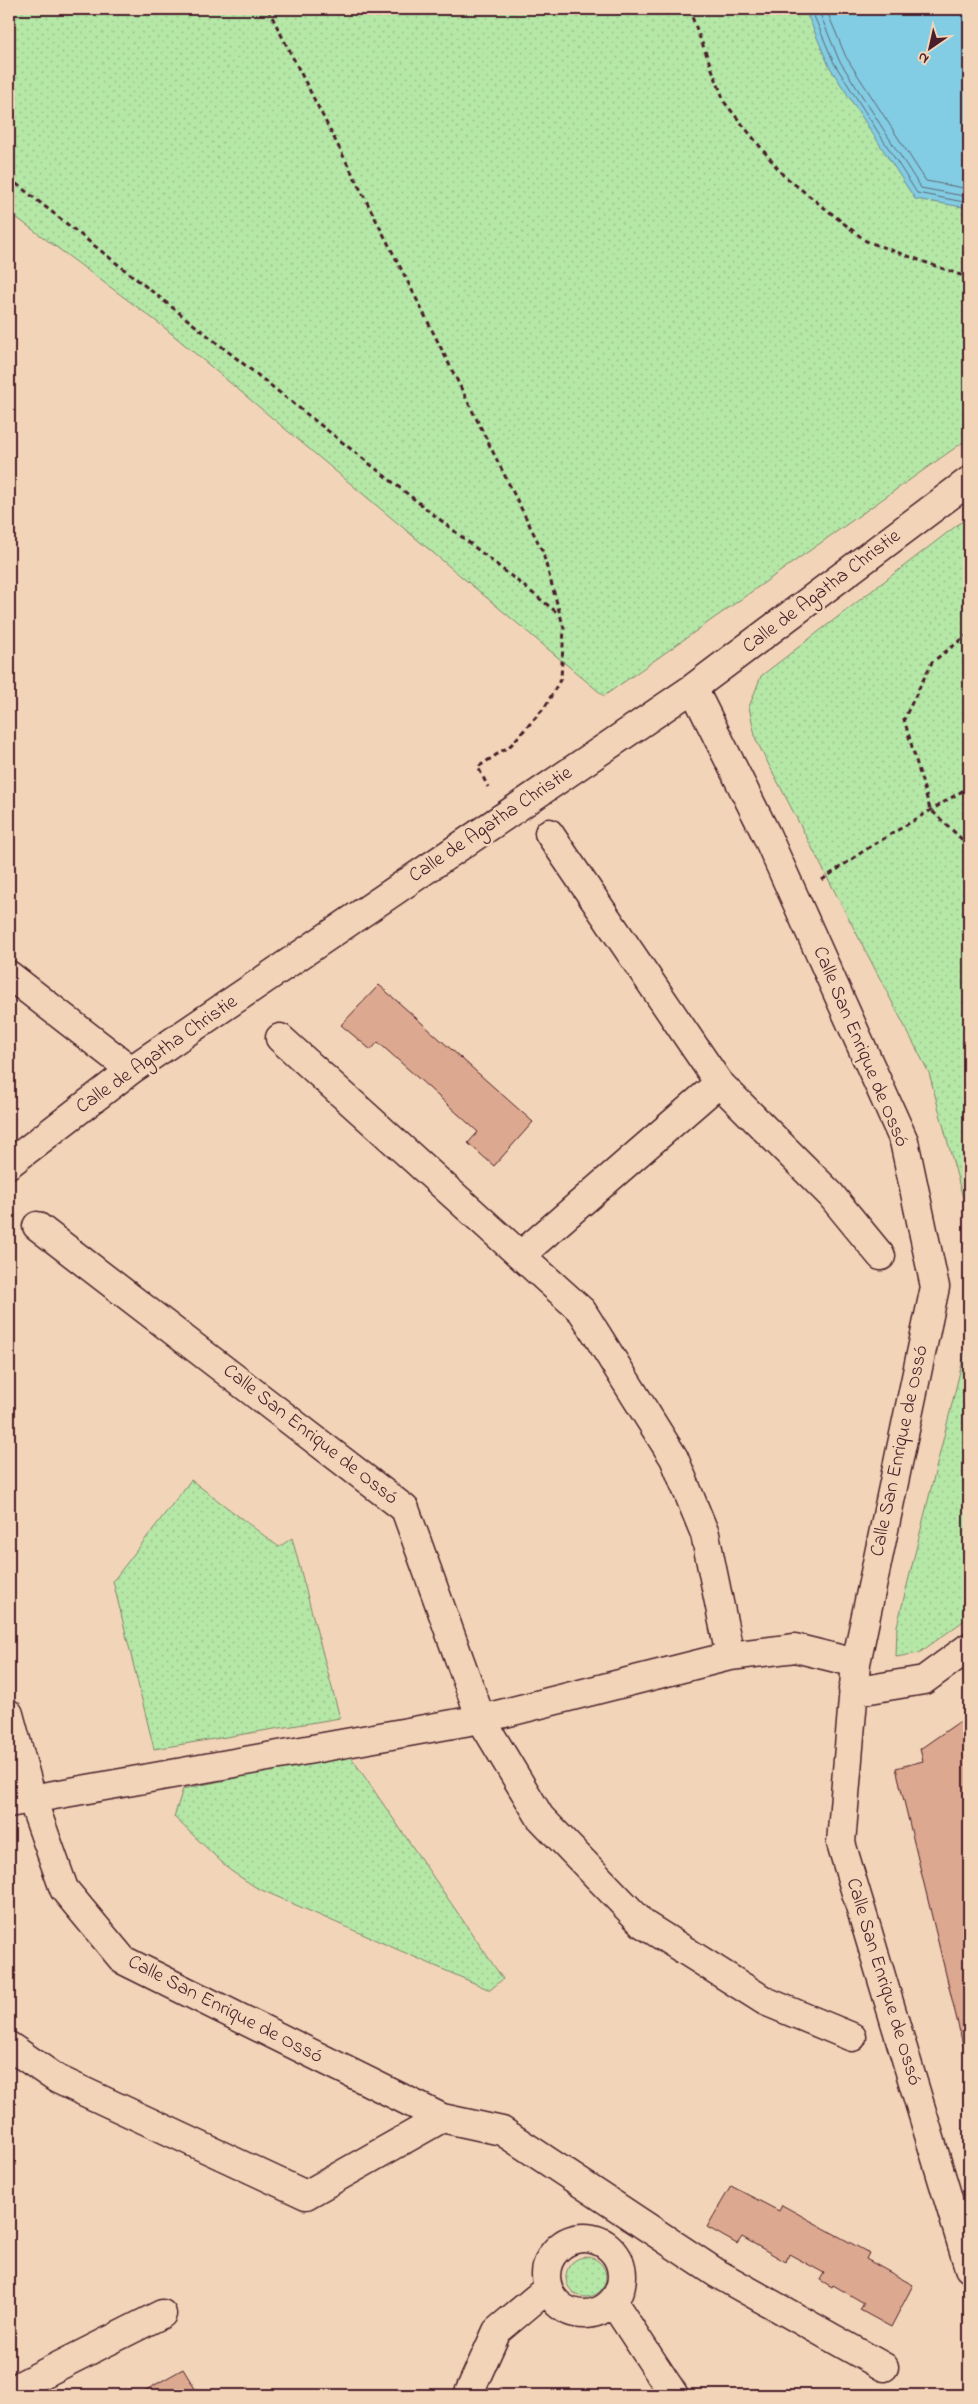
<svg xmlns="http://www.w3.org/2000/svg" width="978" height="2404" viewBox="0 0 978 2404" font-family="'Indie Flower',sans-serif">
<defs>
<pattern id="park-dots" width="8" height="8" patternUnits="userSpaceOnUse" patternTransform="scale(1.25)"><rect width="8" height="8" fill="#b5e7a7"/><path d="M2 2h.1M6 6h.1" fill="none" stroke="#9dc690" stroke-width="1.8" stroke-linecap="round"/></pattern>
</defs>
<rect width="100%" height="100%" fill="#f2d5b8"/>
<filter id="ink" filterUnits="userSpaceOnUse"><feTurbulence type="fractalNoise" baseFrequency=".02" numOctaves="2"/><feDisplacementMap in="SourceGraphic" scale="10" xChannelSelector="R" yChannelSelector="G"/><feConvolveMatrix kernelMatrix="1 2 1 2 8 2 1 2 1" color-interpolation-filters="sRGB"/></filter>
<g filter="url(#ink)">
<path fill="url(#park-dots)" stroke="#808369" d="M 9,9 L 969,9 L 969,438 L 604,696 L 160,324 L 9,212 Z
M 969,516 L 969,1237 L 967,1213 L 929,1073 L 756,740 L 749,707 L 761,676 Z
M 969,1335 L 969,1617 L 919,1653 L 896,1657 L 897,1626 Z
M 191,1480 L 279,1547 L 292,1538 L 340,1718 L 154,1749 L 113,1581 Z
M 349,1754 L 503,1979 L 490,1990 L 257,1888 L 231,1871 L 174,1817 L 183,1789 Z
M566 2277a20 20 0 1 1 40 0a20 20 0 1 1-40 0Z"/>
<path fill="#82cde3" stroke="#6c8799" d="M 805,9 L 969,9 L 969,208 L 915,199 L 829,66 Z"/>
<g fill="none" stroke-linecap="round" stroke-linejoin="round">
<path stroke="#606575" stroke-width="1" d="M 811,9 L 834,63 L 917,193 L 969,203
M 818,9 L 839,60 L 921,188 L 969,197
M 826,9 L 846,57 L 926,181 L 969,189"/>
</g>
<path fill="#dca88f" stroke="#4a1f2b" d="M 379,985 L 533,1122 L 494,1166 L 468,1143 L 478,1132 L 378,1042 L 371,1050 L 341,1025 Z
M 969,1715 L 969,2047 L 964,2049 L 896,1768 L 923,1761 L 920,1749 Z
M 731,2186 L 779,2211 L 782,2205 L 869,2253 L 866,2259 L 913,2285 L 891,2327 L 860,2310 L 864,2303 L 833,2285 L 832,2287 L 820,2280 L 824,2273 L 789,2254 L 786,2262 L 742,2237 L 737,2244 L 707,2227 Z
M 183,2369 L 199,2395 L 137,2395 Z"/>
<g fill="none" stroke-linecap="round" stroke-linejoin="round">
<g stroke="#4a1f2b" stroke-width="31">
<path id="minor" d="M 693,688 L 766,834 L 904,1141 L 935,1287 L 856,1663 L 841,1843 L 969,2268
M 549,833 L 719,1083 L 831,1195 L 881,1256
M 9,975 L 131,1070
M 280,1038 L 582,1311 L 674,1458 L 705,1534 L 730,1656
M 9,1164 L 131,1070 L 693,688 L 969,481
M 37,1226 L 405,1509 L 481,1719 L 540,1817 L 643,1924 L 765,2001 L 852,2037
M 521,1255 L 719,1083
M 853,1689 L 870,1689 L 924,1680 L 969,1647
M 9,1714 L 32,1799 L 64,1889 L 123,1960 L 442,2118 L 502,2131 L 718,2274 L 884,2367
M 9,1803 L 481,1719 L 730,1656 L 795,1648 L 856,1663
M 9,2046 L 57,2079 L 306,2195 L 442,2118
M546 2276a38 38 0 1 1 76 0a38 38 0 1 1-76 0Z
M 613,2302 L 674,2395
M 12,2395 L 23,2384 L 162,2314
M 468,2395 L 497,2331 L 547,2289"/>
</g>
<path stroke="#4a1f2b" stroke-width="3" stroke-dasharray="5 4" stroke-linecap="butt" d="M 268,9 L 415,296 L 542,550 L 560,614 L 564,629 L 561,678 L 545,707 L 511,745 L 478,767 L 488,787
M 689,9 L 725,103 L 783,175 L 866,241 L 969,278
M 9,178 L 559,614
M 969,634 L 932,662 L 904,719 L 930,809 L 969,846
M 822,880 L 865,850 L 969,787"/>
<use href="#minor" stroke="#f2d5b8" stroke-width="28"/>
</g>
</g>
<g text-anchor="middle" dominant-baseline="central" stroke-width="5" stroke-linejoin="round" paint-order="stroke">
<g font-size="20" fill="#4a1f2b" stroke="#f2d5b8">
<text transform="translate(822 592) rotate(-37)">Calle de Agatha Christie</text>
<text transform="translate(491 825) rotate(-34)">Calle de Agatha Christie</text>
<text transform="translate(860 1047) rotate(67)">Calle San Enrique de Ossó</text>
<text transform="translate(157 1055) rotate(-35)">Calle de Agatha Christie</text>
<text transform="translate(310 1435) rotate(38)">Calle San Enrique de Ossó</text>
<text transform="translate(900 1451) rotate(-78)">Calle San Enrique de Ossó</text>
<text transform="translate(883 1982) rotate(73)">Calle San Enrique de Ossó</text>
<text transform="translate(225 2010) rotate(27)">Calle San Enrique de Ossó</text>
</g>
</g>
<rect width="978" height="2404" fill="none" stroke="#f2d5b8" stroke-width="30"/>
<rect x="15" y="15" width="948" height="2374" fill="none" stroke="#4a1f2b" stroke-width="2" filter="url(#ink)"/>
<g transform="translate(930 48) rotate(214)" stroke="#f2d5b8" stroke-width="4" paint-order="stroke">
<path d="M0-4L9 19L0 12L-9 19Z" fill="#4a1f2b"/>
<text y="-8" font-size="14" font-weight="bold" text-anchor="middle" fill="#4a1f2b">N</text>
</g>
</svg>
